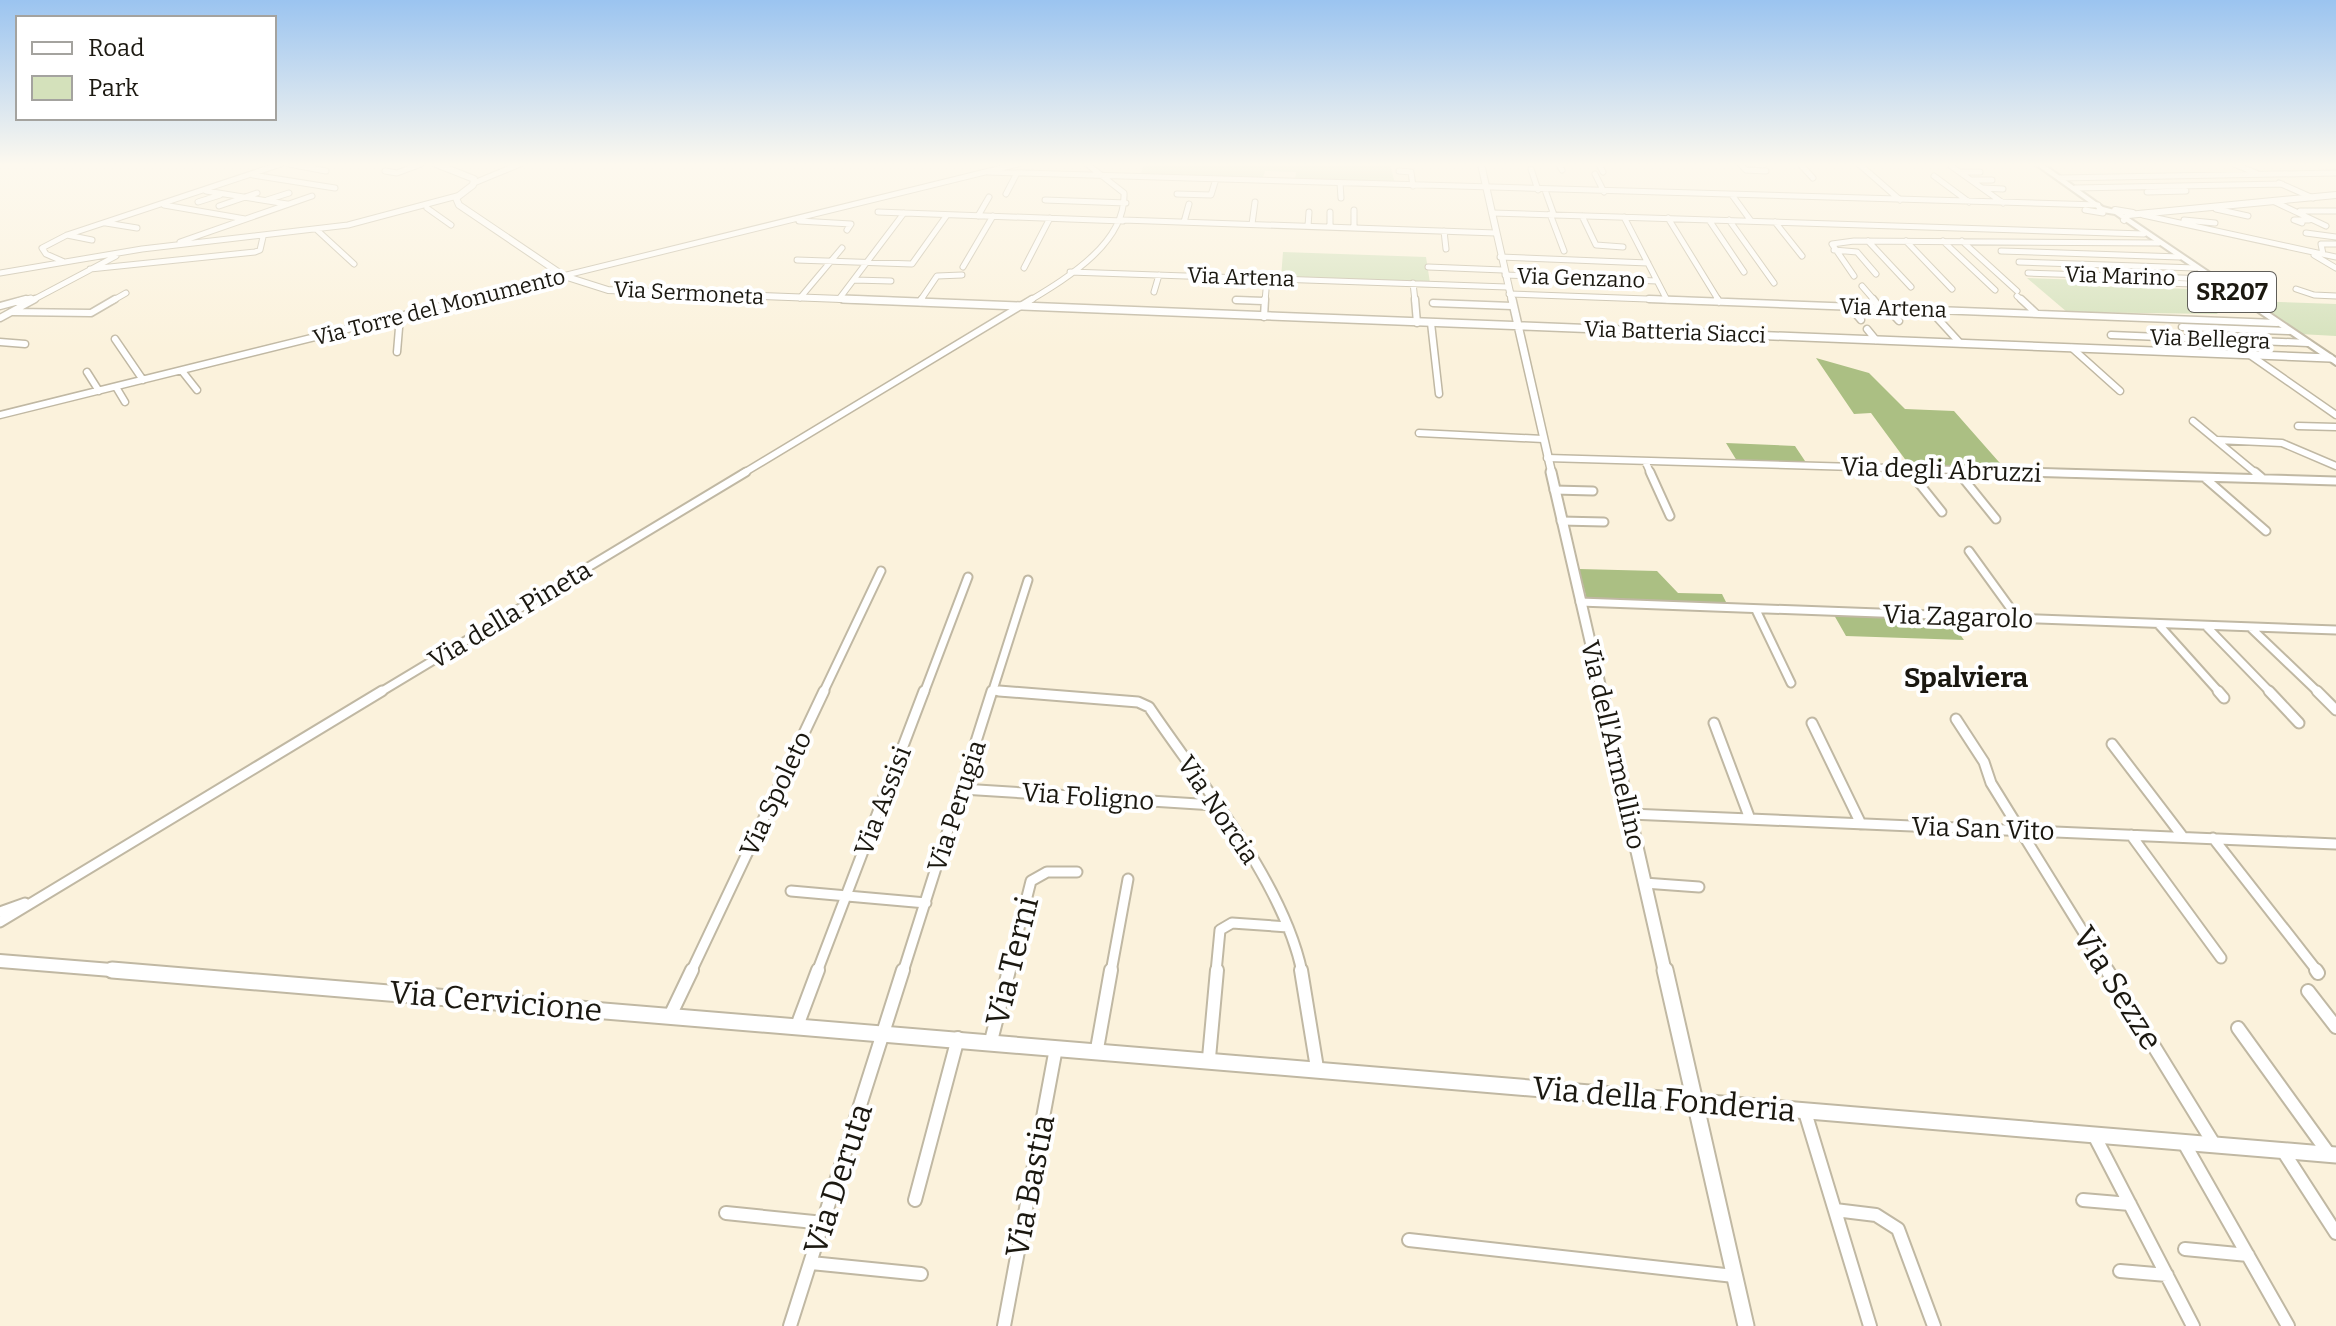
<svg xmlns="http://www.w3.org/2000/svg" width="2336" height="1326" viewBox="0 0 2336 1326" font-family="Bitter,serif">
<rect width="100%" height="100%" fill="#fbf2dc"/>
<path fill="#d4e1bb" d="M 1144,164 L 1390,164 L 1395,184 L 1295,181 L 1296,172 L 1265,171 L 1263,178 L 1140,177 Z
M 1283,252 L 1426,257 L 1430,283 L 1281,278 Z
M 2027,278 L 2084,280 L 2092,286 L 2225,290 L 2243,303 L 2203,302 L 2218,314 L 2067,312 Z
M 2250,301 L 2336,304 L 2336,336 L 2300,334 Z"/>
<path fill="#abbf83" d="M 1816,358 L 1869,373 L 1905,409 L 1954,411 L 2006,470 L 1910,466 L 1871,413 L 1854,414 Z
M 1726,443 L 1795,446 L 1807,464 L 1737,461 Z
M 1579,569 L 1657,571 L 1678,593 L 1722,594 L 1728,606 L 1587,600 Z
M 1834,615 L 1949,619 L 1964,640 L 1846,636 Z"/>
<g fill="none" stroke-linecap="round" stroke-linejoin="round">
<g stroke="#c0b8a3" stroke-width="7">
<path id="minor-far4" d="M 289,164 L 326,171
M 1559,164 L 1562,170
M 1599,164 L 1603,172
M 1740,164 L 1746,170 L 1766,171
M 1753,164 L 1763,165
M 1800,164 L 1813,178
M 1859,164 L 1900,200
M 2234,164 L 2256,173
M 1951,166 L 2003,203
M 1531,169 L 1538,190
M 385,171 L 397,173 L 421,164
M 1399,171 L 1411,172 L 1413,186
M 988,172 L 2098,205
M 1961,172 L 1980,172
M 1595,174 L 1604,192
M 253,175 L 335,188
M 1934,176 L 1969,202
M 2059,178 L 2335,173
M 1973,180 L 1992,180
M 474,183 L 520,164
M 1340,183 L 1341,198
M 2279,183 L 2313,198
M 1983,188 L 2003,189
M 2075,188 L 2282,184
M 1545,190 L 1554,215
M 206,191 L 287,204
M 2147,192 L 2186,191
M 1006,194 L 1017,173
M 1177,194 L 1211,195 L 1216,179
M 1732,195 L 1751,221
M 267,200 L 289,193
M 1045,200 L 1126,203
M 198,202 L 220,195
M 2275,202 L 2326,226
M 164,205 L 245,219
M 219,206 L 257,193
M 427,208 L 451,225
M 2216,209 L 2248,216
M 1354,210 L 1354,228
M 2085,210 L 2103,213
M 2300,211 L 2336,211
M 878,212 L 1123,221
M 1330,212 L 1330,227
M 1492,213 L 2144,234
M 1550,214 L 1564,251
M 2143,215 L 2336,257
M 978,216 L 989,197
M 1582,216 L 1596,245 L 1623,247
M 1624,217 L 1667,300
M 1668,218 L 1719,301
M 1123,220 L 1496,233
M 1709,220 L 1744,272
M 1729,220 L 1774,283
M 2184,220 L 2215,223
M 799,221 L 851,224 L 847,230
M 1184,222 L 1189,204
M 1775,222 L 1802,256
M 106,223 L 137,228
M 2302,223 L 2294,220 L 2309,220
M 1252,224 L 1255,202
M 1308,226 L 1309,212
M 317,230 L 354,264
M 1444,231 L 1446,249
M 2306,233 L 2336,237
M 67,235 L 92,240
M 1868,241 L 1911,287
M 1906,241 L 1952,289
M 1943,241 L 1995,290
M 1962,241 L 2017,291
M 180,242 L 312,196
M 1834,250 L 1857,252 L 1876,274
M 2001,251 L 2180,257
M 2323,254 L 2321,244 L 2336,244
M 2314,255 L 2336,268
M 1500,257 L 1648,263
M 797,260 L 912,264 L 947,215
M 62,261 L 46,254 L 42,248 L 67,235 L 281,164
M 2019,262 L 2196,268
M 963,267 L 993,216
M 1428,267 L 1503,270
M 1024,268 L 1050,218
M 90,269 L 255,252 L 260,250 L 263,237
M 1070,272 L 1507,287
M 0,273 L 142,249 L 348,225 L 457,196
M 2028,273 L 2212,279
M 1505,275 L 1657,281
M 1854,276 L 1832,244 L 1854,241 L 2159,243
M 854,280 L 891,281
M 2080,280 L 2221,285
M 1413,283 L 1415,301
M 1862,286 L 1875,301
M 2296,289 L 2314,295 L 2336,296
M 1154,292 L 1159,275
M 1509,294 L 1702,301
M 2017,296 L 2023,301
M 800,298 L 842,248
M 839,299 L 904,213
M 1236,300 L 1264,301
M 18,301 L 31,298
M 31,301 L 116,256
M 112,301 L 126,293
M 461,301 L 1018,164
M 920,301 L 937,276 L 962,275
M 1029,301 C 1067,278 1126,243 1124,193 L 1087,164
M 1265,301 L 1266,290"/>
</g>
<g stroke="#c0b8a3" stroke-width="9">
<path id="minor-far3" d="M 1415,299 L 1417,323
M 1649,299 L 2277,323
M 1717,299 L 1719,302
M 1873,299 L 1880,308
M 2021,299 L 2036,313
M 1236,300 L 1264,301
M 920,302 L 922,299
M 1433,303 L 1512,306
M 0,306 L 26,299
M 1850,307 L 1861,320
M 1887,308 L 1899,321
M 1929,309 L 1960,343
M 13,312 L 91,313 L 115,299
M 1264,317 L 1265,299
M 0,318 L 35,299
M 1431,323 L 1439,394
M 2182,327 L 2289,331
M 1867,329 L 1876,340
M 2111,335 L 2308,343
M 115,339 L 143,380
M 0,342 L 25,344
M 2072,348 L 2120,391
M 397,352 L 400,316
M 2250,355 L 2336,415
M 182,371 L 197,390
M 87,372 L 99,391
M 116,387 L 125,402
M 0,415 L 469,299
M 2193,421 L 2257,474
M 2298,426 L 2336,427
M 1419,433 L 1543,439
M 2217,440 L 2282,443 L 2336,466
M 1547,458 L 2094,474
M 1645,461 L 1651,474
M 1908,469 L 1912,474
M 1956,470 L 1959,474
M 742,474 L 1032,299"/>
</g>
<g stroke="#c0b8a3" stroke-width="11">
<path id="minor-far2" d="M 1650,472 L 1670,516
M 1910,472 L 1942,512
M 1958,472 L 1996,519
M 2026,472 L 2336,481
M 2255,472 L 2262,478
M 2205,478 L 2266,531
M 1554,490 L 1593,491
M 1561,521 L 1604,522
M 1969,551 L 2019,620
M 1580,602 L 2336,630
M 1756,610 L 1791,683
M 2159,625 L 2220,693
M 2207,627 L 2271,693
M 2251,628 L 2319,693
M 993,691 L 1025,693
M 379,693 L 746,472
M 823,693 L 881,571
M 924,693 L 968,577
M 992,693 L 1028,580"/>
</g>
<g stroke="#c0b8a3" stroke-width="13">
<path id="minor-far1" d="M 999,691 L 1138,702 L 1149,707 C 1201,784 1283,881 1302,972
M 2218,691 L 2224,698
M 2269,691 L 2299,723
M 2317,691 L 2336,710
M 1956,719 L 1984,762 L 1991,783 L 2108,972
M 1714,723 L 1750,819
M 1812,723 L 1861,824
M 2112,744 L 2183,837
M 962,789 L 1214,805
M 1630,814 L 2336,844
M 2131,835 L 2221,958
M 2213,838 L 2318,972
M 1644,883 L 1699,887
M 791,891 L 926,903
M 0,912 L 25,903
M 0,922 L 382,691
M 691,972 L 824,691
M 817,972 L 924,691
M 903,972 L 992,691
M 1008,972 L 1031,881 L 1047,872 L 1077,872
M 1111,972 L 1128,879
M 1216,972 L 1220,930 L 1232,923 L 1288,927"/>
</g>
<g stroke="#c0b8a3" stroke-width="16">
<path id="minor" d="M 1301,970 L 1317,1068
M 2107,970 L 2214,1144
M 2316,970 L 2318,973
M 2308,991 L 2336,1027
M 670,1016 L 692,970
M 797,1026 L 818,970
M 2238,1028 L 2329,1154
M 991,1041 L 1009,970
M 1097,1049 L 1111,970
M 1209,1058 L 1217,970
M 1805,1112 L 1870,1326
M 2094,1135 L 2193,1326
M 2184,1143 L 2288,1326
M 2283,1151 L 2336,1233
M 915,1200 L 958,1038
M 2083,1200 L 2130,1204
M 1835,1210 L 1876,1215 L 1898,1229 L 1934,1326
M 726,1213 L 824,1223
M 1409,1240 L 1734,1276
M 2185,1249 L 2248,1255
M 811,1263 L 921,1274
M 2120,1271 L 2167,1275
M 790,1326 L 903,970
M 1004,1326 L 1056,1048"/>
</g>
<g stroke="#c0b8a3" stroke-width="8">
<path id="tertiary-far4" d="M 436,164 L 474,179 L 473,185 L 456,198 L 459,205 L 564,276 L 608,290 L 894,301
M 1481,164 L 1512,301
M 2115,210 L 2133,213
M 2124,220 L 2128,215 L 2336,195"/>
</g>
<g stroke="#c0b8a3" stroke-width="10">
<path id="tertiary-far3" d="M 843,299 L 2330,358
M 1512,299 L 1552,474"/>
</g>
<g stroke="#c0b8a3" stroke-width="13">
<path id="tertiary-far2" d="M 1551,472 L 1602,693"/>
</g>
<g stroke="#c0b8a3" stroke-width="16">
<path id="tertiary-far1" d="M 1601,691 L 1665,972
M 0,961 L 136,972"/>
</g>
<g stroke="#c0b8a3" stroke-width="19">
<path id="tertiary" d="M 112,970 L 2336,1155
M 1665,970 L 1746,1326"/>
</g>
<g stroke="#c0b8a3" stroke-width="4">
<path id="primary" d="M 2035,164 L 2043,164 L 2103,207 L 2122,212 L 2123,214 L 2336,358 L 2336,365 L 2115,214 L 2096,211 L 2097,208 Z"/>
</g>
<use href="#minor-far4" stroke="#fff" stroke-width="5"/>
<use href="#minor-far3" stroke="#fff" stroke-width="6"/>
<use href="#minor-far2" stroke="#fff" stroke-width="7"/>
<use href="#minor-far1" stroke="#fff" stroke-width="9"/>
<use href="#minor" stroke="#fff" stroke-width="12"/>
<use href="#tertiary-far4" stroke="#fff" stroke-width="6"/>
<use href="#tertiary-far3" stroke="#fff" stroke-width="7"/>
<use href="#tertiary-far2" stroke="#fff" stroke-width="9"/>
<use href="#tertiary-far1" stroke="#fff" stroke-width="12"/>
<use href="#tertiary" stroke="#fff" stroke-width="15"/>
<use href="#primary" fill="#fff" fill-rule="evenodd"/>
</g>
<linearGradient id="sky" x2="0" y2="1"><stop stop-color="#9bc4f0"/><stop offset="0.47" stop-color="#fdf9ef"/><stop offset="1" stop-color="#fdf9ef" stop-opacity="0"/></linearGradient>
<rect width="2336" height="350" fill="url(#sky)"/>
<g text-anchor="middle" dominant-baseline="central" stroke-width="8" stroke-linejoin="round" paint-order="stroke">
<g font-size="22" fill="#1b1810" stroke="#fff">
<text transform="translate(2120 276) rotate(2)">Via Marino</text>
<text transform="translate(1241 277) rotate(2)">Via Artena</text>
<text transform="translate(1581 278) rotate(2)">Via Genzano</text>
<text transform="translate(689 293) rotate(3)">Via Sermoneta</text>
<text transform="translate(439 307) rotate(-14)">Via Torre del Monumento</text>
<text transform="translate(1893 308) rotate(2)">Via Artena</text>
<text transform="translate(1675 332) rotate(2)">Via Batteria Siacci</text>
<text transform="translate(2210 339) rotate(2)">Via Bellegra</text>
</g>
<rect fill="#fff" stroke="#5f5d58" stroke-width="2" x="2188" y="272" width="88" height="40" rx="6"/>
<g font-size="24" font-weight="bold" fill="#1b1810">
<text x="2232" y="292">SR207</text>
</g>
<g font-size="26" fill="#1b1810" stroke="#fff">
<text transform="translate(1941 470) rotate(2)">Via degli Abruzzi</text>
<text transform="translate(510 615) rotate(-31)">Via della Pineta</text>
<text transform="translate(1958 617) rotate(2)">Via Zagarolo</text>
<text transform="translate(1613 745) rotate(77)">Via dell'Armellino</text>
<text transform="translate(776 794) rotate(-65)">Via Spoleto</text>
<text transform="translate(1088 797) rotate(4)">Via Foligno</text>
<text transform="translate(883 801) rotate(-69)">Via Assisi</text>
<text transform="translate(957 806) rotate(-72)">Via Perugia</text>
<text transform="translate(1218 810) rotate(56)">Via Norcia</text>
<text transform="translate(1983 829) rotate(2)">Via San Vito</text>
</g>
<g font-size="28" font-weight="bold" fill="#1b1810" stroke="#fff">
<text x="1966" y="677">Spalviera</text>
</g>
<g font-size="32" fill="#1b1810" stroke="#fff">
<text transform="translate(1012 961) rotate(-76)">Via Terni</text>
<text transform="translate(2118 988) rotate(58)">Via Sezze</text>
<text transform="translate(496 1001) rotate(5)">Via Cervicione</text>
<text transform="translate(1664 1099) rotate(5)">Via della Fonderia</text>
<text transform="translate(838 1179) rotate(-72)">Via Deruta</text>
<text transform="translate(1030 1186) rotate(-79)">Via Bastia</text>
</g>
</g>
<rect x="16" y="16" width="260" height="104" fill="#ffffff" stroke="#a4a39f" stroke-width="2"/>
<rect x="32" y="42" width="40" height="12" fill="#ffffff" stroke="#a4a39f" stroke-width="2"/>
<text x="88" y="56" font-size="24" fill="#1b1810">Road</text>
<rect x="32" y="76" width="40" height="24" fill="#d4e1bb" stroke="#a4a39f" stroke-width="2"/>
<text x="88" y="96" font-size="24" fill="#1b1810">Park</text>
</svg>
